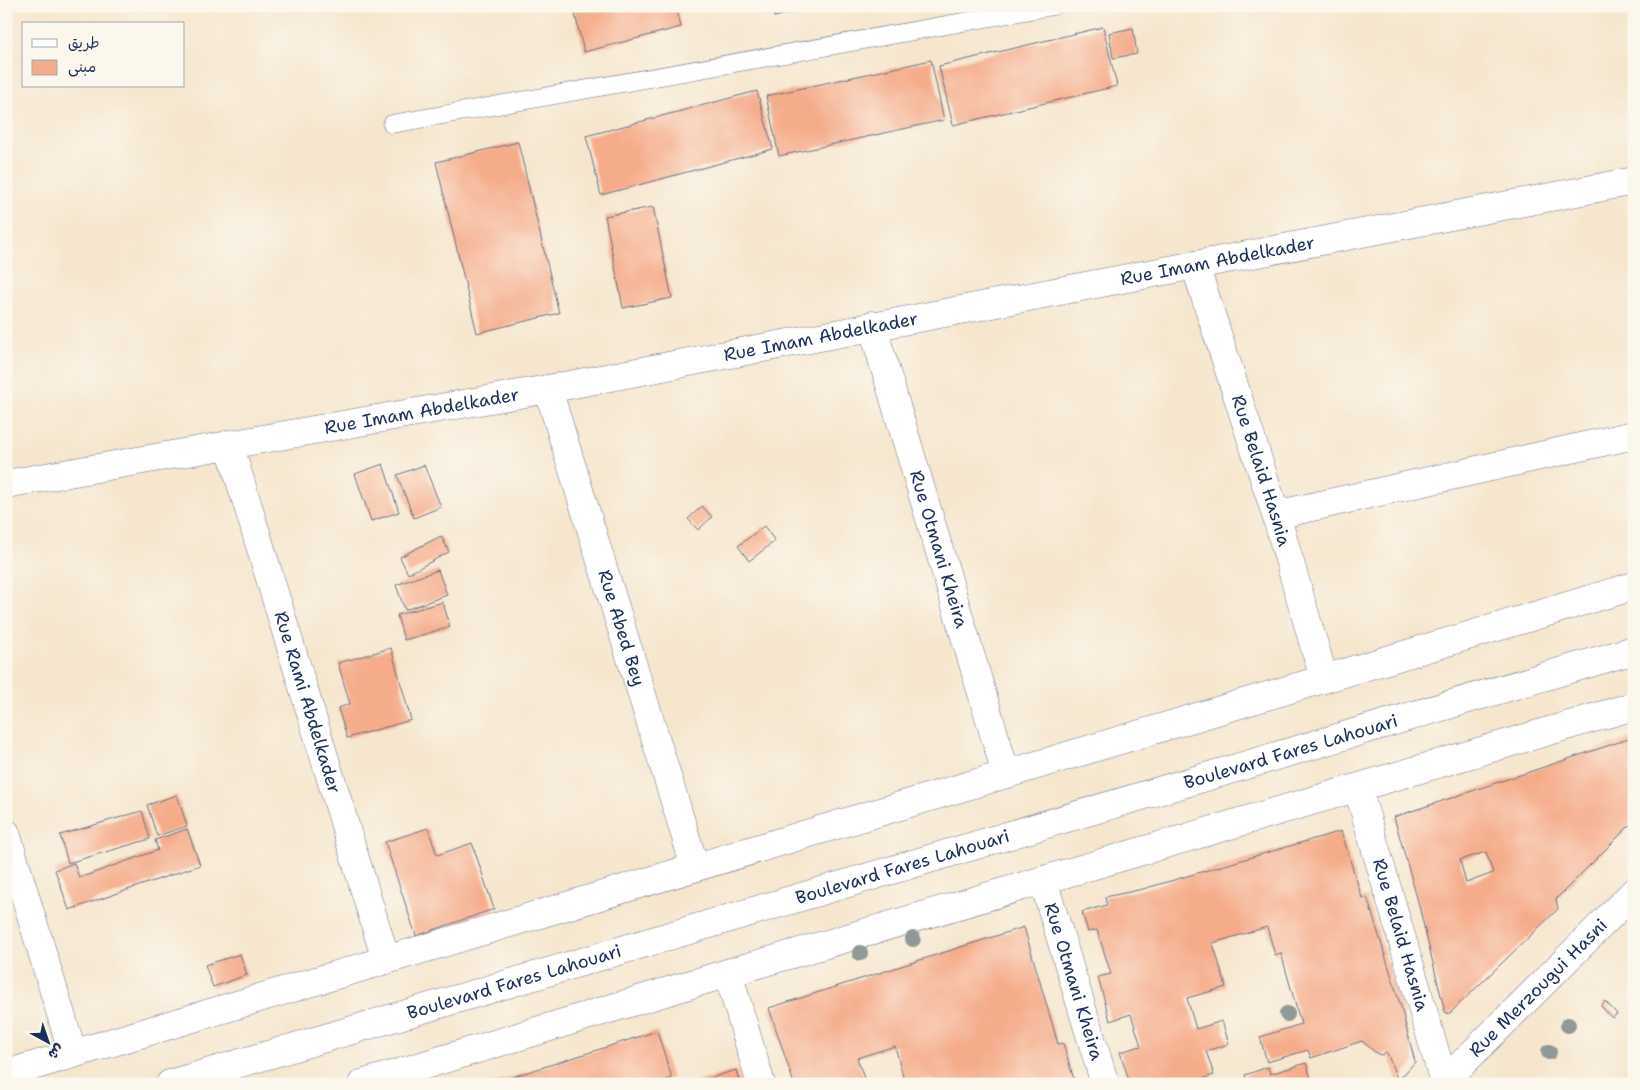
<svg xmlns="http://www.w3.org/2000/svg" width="1640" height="1090" viewBox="0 0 1640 1090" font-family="'Shantell Sans','Playpen Sans Arabic',sans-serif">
<rect width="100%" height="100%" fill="#fbf7ec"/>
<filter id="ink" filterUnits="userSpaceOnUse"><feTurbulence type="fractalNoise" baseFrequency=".02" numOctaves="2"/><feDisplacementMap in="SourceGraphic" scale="10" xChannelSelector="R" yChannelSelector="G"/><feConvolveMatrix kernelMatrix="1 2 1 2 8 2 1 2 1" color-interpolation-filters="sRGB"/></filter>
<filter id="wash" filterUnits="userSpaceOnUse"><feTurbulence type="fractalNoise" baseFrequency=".0096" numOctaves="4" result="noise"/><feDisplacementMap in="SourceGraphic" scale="20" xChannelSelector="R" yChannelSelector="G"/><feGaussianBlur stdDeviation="1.12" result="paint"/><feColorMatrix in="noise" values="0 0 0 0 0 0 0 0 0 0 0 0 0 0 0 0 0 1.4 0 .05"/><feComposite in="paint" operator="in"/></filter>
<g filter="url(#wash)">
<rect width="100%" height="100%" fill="#f6e6ce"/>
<g id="blocks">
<path fill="#f5ac8a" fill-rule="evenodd" d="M 573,6 L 676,6 L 681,27 L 584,52 Z
M 771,6 L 814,6 L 814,7 L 774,17 Z
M 1103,27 L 1117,86 L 953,125 L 939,66 Z
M 1133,28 L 1137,54 L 1113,58 L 1109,33 Z
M 931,60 L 944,120 L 779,156 L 766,96 Z
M 757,91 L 773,149 L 601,195 L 586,136 Z
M 518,142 L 559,313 L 477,333 L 436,162 Z
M 653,207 L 672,298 L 623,308 L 605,216 Z
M 383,464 L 399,512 L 371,521 L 355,474 Z
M 424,465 L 441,507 L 414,518 L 397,475 Z
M 702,506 L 712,517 L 698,530 L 688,519 Z
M 764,526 L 775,541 L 749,561 L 738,546 Z
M 441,536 L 449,552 L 408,574 L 400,557 Z
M 438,570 L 447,595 L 405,610 L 396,585 Z
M 443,602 L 450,627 L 404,640 L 397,615 Z
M 391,648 L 411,720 L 347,738 L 338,708 L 350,704 L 338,663 Z
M 1634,737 L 1634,821 L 1556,899 L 1558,909 L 1449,1014 L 1445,1012 L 1417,898 L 1394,817 ZM 1486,852 L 1493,873 L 1466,883 L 1460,860 Z
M 177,795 L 187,826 L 157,836 L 147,805 Z
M 142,811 L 150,839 L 68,863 L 60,835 Z
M 428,828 L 437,855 L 472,843 L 494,909 L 416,936 L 385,842 Z
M 187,829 L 200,865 L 69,910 L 55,870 L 74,863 L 79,878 L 158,850 L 155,840 Z
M 1341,831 L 1362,898 L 1367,897 L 1401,1007 L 1415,1062 L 1398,1081 L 1387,1053 L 1380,1055 L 1376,1053 L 1362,1041 L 1311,1058 L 1308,1050 L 1267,1062 L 1260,1037 L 1301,1024 L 1281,953 L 1275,955 L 1267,927 L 1213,943 L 1226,987 L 1187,998 L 1196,1029 L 1222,1021 L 1229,1044 L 1206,1051 L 1214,1075 L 1186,1084 L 1130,1084 L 1120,1052 L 1141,1046 L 1131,1014 L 1110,1021 L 1098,977 L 1111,974 L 1097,930 L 1088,932 L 1082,912 L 1107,905 L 1105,897 L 1143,889 Z
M 1024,927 L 1058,1044 L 1063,1043 L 1075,1083 L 933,1084 L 932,1079 L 905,1084 L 895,1046 L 857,1058 L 866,1084 L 794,1084 L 769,1008 Z
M 240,954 L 247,975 L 213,987 L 205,965 Z
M 1605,1001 L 1617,1014 L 1612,1018 L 1601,1006 Z
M 657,1031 L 672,1078 L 655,1084 L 490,1084 Z
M 1306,1063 L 1313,1084 L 1248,1084 L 1245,1075 L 1268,1067 L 1270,1074 Z
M 736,1070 L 740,1084 L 694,1084 L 694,1083 Z"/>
</g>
</g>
<g filter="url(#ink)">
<use href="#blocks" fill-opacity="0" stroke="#686f85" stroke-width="1"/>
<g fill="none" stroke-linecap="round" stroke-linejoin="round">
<g stroke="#686f85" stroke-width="19">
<path id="service" d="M 392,124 L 1053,6"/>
</g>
<g stroke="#686f85" stroke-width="29">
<g id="minor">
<path id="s1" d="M 1195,265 L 1276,515 L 1324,679"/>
<path id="s2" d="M 872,325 L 1006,774"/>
<path id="s3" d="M 548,389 L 695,867"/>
<path id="s4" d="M 229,444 L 386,960"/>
<path id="s5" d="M 6,484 L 548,389 L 1634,181"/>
<path d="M 1276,515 L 1634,435"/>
<path id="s6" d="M 1358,789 L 1444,1082"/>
<path d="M 6,833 L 73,1054"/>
<path id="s7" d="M 1043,880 L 1105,1084"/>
<path d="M 728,973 L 761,1084"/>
<path d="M 6,1074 L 1634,586"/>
<path d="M 362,1084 L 728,973 L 1634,706"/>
</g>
</g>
<g stroke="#686f85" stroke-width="29">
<g id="tertiary">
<path id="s8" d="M 1442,1084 L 1634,892"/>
</g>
</g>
<g stroke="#686f85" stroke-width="29">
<g id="primary">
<path id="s9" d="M 170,1084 L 1634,650"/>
</g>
</g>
<use href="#service" stroke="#fff" stroke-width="18"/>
<use href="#minor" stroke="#fff" stroke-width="28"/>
<use href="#tertiary" stroke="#fff" stroke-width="28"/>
<use href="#primary" stroke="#fff" stroke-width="28"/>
</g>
<g fill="#909997">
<circle cx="913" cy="939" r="8"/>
<circle cx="860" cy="953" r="8"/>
<circle cx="1287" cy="1014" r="8"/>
<circle cx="1568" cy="1025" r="8"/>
<circle cx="1549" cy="1052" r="8"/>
</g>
</g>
<g text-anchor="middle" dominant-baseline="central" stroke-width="4.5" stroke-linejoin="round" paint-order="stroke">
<g font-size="18" fill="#1b2f5e" stroke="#fbf7ec">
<text stroke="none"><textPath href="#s5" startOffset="1232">Rue Imam Abdelkader</textPath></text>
<text stroke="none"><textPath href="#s5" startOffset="828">Rue Imam Abdelkader</textPath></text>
<text stroke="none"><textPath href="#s5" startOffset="422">Rue Imam Abdelkader</textPath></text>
<text stroke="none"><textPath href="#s1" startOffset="216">Rue Belaid Hasnia</textPath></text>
<text stroke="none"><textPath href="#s2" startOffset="234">Rue Otmani Kheira</textPath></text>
<text stroke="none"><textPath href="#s3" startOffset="250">Rue Abed Bey</textPath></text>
<text stroke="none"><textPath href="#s4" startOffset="270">Rue Rami Abdelkader</textPath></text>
<text stroke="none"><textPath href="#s9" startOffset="1169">Boulevard Fares Lahouari</textPath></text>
<text stroke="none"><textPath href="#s9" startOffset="764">Boulevard Fares Lahouari</textPath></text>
<text stroke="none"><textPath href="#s6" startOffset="152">Rue Belaid Hasnia</textPath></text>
<text stroke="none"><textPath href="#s9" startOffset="359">Boulevard Fares Lahouari</textPath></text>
<text stroke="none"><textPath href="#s7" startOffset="106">Rue Otmani Kheira</textPath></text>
<text stroke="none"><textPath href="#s8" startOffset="136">Rue Merzougui Hasni</textPath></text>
</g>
</g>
<rect width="1640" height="1090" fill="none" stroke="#fbf7ec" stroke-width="25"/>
<rect x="22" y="22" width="162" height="65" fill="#fbf7ec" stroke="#a1a7b3"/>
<rect x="32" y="39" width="25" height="8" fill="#ffffff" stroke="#a1a7b3"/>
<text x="68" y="48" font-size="15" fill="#1b2f5e">طريق</text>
<rect x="32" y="60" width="25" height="15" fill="#f5ac8a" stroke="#a1a7b3"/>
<text x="68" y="72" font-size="15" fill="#1b2f5e">مبنى</text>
<g transform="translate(48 1042) rotate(140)" stroke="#fbf7ec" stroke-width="4" paint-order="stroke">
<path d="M0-4L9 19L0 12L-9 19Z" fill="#1b2f5e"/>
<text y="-8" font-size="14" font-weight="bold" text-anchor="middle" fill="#1b2f5e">ش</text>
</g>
</svg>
